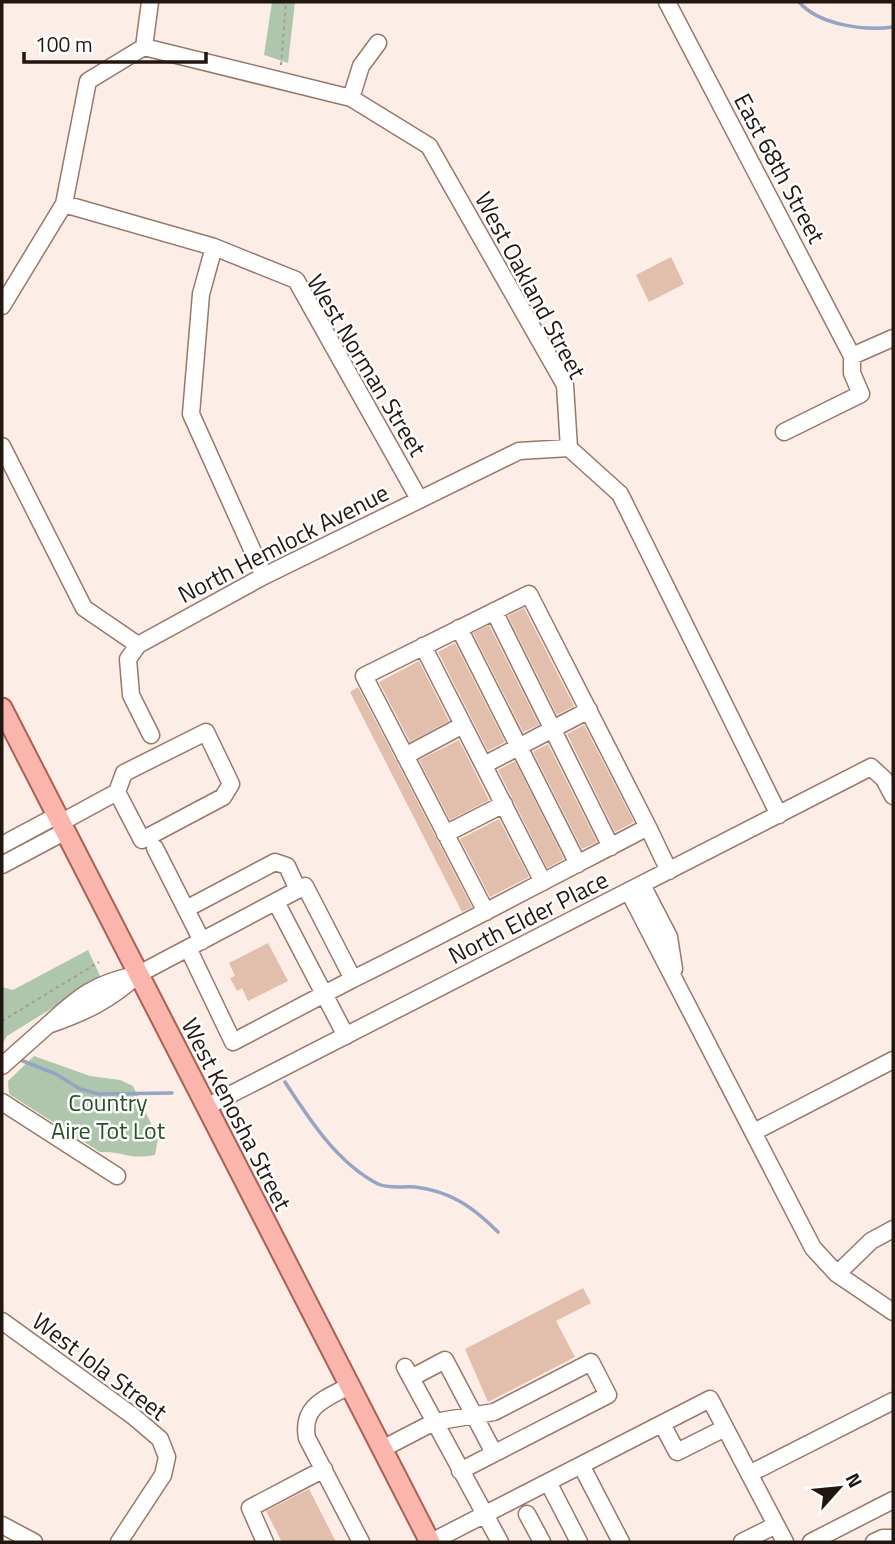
<svg xmlns="http://www.w3.org/2000/svg" width="895" height="1544" viewBox="0 0 895 1544" font-family="'Titillium Web',sans-serif">
<rect width="100%" height="100%" fill="#fcede7"/>
<path fill="#aec6ab" d="M 272,2 L 295,2 L 288,63 L 264,55 Z
M 88,950 L 101,978 L 7,1036 L 2,1044 L 2,987 L 13,990 Z
M 34,1056 L 90,1076 L 120,1080 L 133,1086 L 158,1138 L 155,1155 C 128,1160 124,1151 100,1152 L 9,1094 L 8,1081 Z"/>
<g fill="none" stroke-linecap="round" stroke-linejoin="round">
<path stroke="#95a4c3" stroke-width="3.5" d="M 799,2 C 819,25 864,31 893,27
M 18,1059 L 56,1074 L 80,1089 L 99,1094 L 172,1093
M 285,1082 C 310,1120 337,1163 378,1184 C 388,1189 405,1186 415,1187 C 451,1191 474,1208 498,1232"/>
</g>
<path fill="#e2bead" d="M 671,257 L 684,284 L 649,302 L 636,275 Z
M 524,608 L 574,706 L 557,715 L 508,616 Z
M 489,625 L 539,725 L 523,732 L 473,633 Z
M 455,643 L 505,742 L 488,751 L 438,652 Z
M 419,661 L 449,721 L 410,742 L 379,682 Z
M 358,687 L 472,907 L 462,912 L 350,692 Z
M 584,725 L 634,822 L 615,832 L 567,734 Z
M 459,740 L 489,800 L 450,820 L 419,760 Z
M 548,744 L 597,842 L 582,849 L 533,752 Z
M 515,761 L 564,859 L 547,868 L 498,770 Z
M 499,819 L 529,877 L 490,897 L 460,839 Z
M 268,943 L 288,981 L 248,1001 L 242,988 L 237,991 L 230,978 L 235,976 L 229,963 Z
M 583,1288 L 591,1303 L 556,1321 L 575,1357 L 488,1402 L 465,1349 Z
M 309,1489 L 336,1542 L 282,1542 L 266,1511 Z"/>
<g fill="none" stroke-linecap="round" stroke-linejoin="round">
<g stroke="#987869" stroke-width="19">
<path id="minor" d="M 667,2 L 852,356 L 852,373 L 861,394 L 784,432
M 144,47 L 150,2
M 351,98 L 361,66 L 378,43
M 64,204 L 214,247 L 296,280 L 419,499
M 214,247 L 201,294 L 191,414 L 264,576
M 2,306 L 64,204 L 88,81 L 144,47 L 351,98 L 429,146 L 565,385 L 569,448 L 620,494 L 779,815
M 852,356 L 893,338
M 2,446 L 84,608 L 138,645 L 128,659 L 131,695 L 151,735
M 494,611 L 611,847
M 459,628 L 578,864
M 138,645 L 264,576 L 519,451 L 569,448
M 423,646 L 543,882
M 405,756 L 463,725
M 484,765 L 589,710
M 60,823 L 117,792 L 142,840 L 223,797 L 231,784 L 206,732 L 124,773 L 117,792
M 648,827 L 669,871
M 445,834 L 504,804
M 2,845 L 56,816
M 155,848 L 202,941
M 2,865 L 64,832
M 642,885 L 669,937 L 674,969
M 629,892 L 813,1248 L 837,1274 L 893,1312
M 276,902 L 346,1036
M 186,909 L 275,862 L 287,866 L 298,890
M 188,948 L 233,1042 L 353,979
M 137,975 C 97,982 78,997 48,1025 C 83,1013 111,1000 137,975 L 305,886 L 353,979 C 452,930 550,878 648,827 L 529,594 L 364,676 L 486,912
M 2,1066 L 48,1025
M 2,1102 L 117,1176
M 206,1107 L 871,767 L 884,779 L 893,796
M 754,1132 L 893,1060
M 837,1274 L 871,1241 L 893,1229
M 2,1321 L 133,1416 L 160,1439 L 167,1457 L 163,1475 L 119,1542
M 405,1367 L 500,1542
M 411,1378 L 445,1360 L 494,1453
M 349,1386 C 325,1399 301,1406 307,1438 L 361,1542
M 662,1424 L 677,1452 L 725,1428
M 382,1449 L 434,1422 L 494,1412 L 591,1362 L 608,1395 L 460,1471
M 581,1465 L 621,1542
M 749,1474 L 893,1401
M 548,1482 L 579,1542
M 527,1514 L 542,1542
M 2,1525 L 34,1542
M 265,1542 L 250,1508 L 324,1469
M 431,1542 L 710,1399 L 785,1542
M 742,1542 L 776,1525
M 811,1542 L 893,1500
M 874,1542 L 883,1538 L 893,1538"/>
</g>
<g stroke="#ac5f52" stroke-width="23">
<path id="major" d="M 2,708 L 430,1542"/>
</g>
<path stroke="#aa9c96" stroke-width="2" stroke-dasharray="3.5 3.5" stroke-linecap="butt" d="M 281,65 L 286,2
M 2,1021 L 99,962"/>
<use href="#minor" stroke="#fff" stroke-width="16"/>
<use href="#major" stroke="#fab6ad" stroke-width="19"/>
</g>
<g text-anchor="middle" dominant-baseline="central" stroke-width="5" stroke-linejoin="round" paint-order="stroke">
<g font-size="24" fill="#221610" stroke="#fefefe">
<text transform="translate(780 168) rotate(62)">East 68th Street</text>
<text transform="translate(531 285) rotate(62)">West Oakland Street</text>
<text transform="translate(367 365) rotate(59)">West Norman Street</text>
<text transform="translate(283 543) rotate(-27)">North Hemlock Avenue</text>
<text transform="translate(528 917) rotate(-27)">North Elder Place</text>
<text transform="translate(237 1114) rotate(63)">West Kenosha Street</text>
<text transform="translate(100 1366) rotate(37)">West Iola Street</text>
</g>
<g font-size="24" fill="#2a4f27" stroke="#fefefe">
<text x="108" y="1102">Country<tspan x="108" dy="28">Aire Tot Lot</tspan></text>
</g>
</g>
<rect width="895" height="1544" fill="none" stroke="#221610" stroke-width="7"/>
<g transform="translate(839 1488) rotate(63)" stroke="#fefefe" stroke-width="5" paint-order="stroke">
<path d="M0-5L12 26L0 18L-12 26Z" fill="#221610"/>
<text y="-10" font-size="19" font-weight="bold" text-anchor="middle" fill="#221610">N</text>
</g>
<path d="M24 52v10h182v-10" fill="none" stroke="#221610" stroke-width="3.5"/>
<text x="35" y="52" font-size="21" fill="#221610" stroke="#fefefe" stroke-width="5" paint-order="stroke">100 m</text>
</svg>
